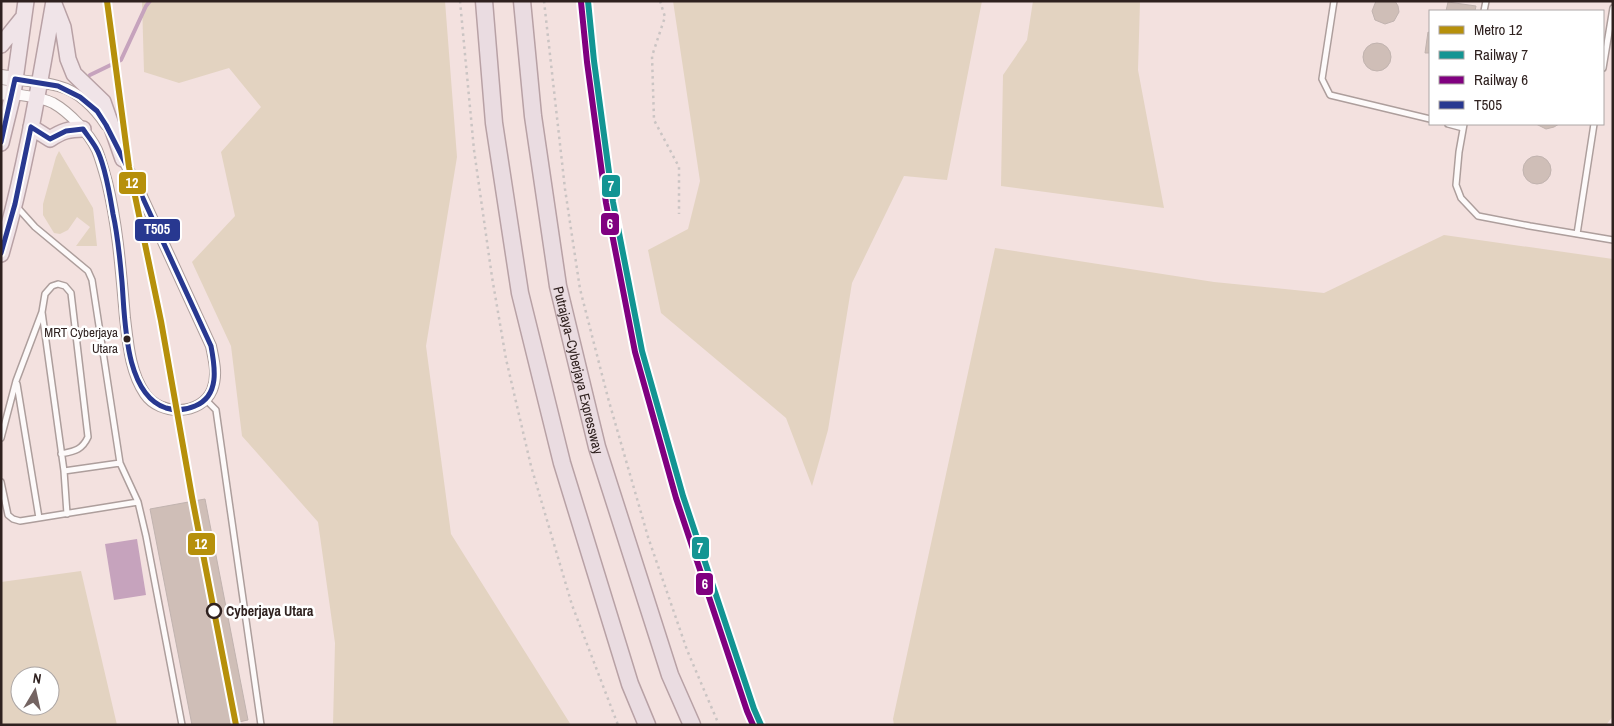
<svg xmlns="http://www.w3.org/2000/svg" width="1614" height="726" viewBox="0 0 1614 726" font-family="'Archivo Narrow',sans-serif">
<rect width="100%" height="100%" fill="#f3e1df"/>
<path fill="#e3d3c1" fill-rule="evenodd" d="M 142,1 L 445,1 L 457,157 L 426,346 L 451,534 L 571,725 L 333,725 L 335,643 L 318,522 L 242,436 L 231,346 L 192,262 L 235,216 L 221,152 L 261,107 L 229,68 L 179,83 L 144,72 Z
M 673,1 L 982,1 L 947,180 L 904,176 L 852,283 L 828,430 L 812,486 L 786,418 L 661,313 L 648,250 L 688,229 L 700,181 Z
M 1033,1 L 1140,1 L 1138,70 L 1164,208 L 1001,186 L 1003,75 L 1027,40 Z
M 59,151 L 93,208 L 97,246 L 76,246 L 90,227 L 77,217 L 68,230 L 60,234 L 54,233 L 43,215 L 43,204 L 56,157 Z
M 1444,235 L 1613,259 L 1613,716 L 1606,725 L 894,725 L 893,719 L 995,248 L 1214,282 L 1324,293 Z
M 81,571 L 117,725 L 1,725 L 1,582 ZM 20,676 L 50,676 L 50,706 L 20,706 Z"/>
<path fill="#c6a3bd" d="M 137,539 L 146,595 L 114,600 L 105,544 Z"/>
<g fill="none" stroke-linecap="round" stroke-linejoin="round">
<path stroke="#c6a3bd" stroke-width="4" d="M 90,75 L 121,60 L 146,6 L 150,1"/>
</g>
<path fill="#cfbeb7" stroke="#c1b3af" d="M 1395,1 L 1398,6 L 1399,12 L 1394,21 L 1385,24 L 1375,20 L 1372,11 L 1376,1 Z
M 1448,2 L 1476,6 L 1475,11 L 1446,11 Z
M 1428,32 L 1430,33 L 1430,53 L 1425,53 Z
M1363 57a14 14 0 1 1 28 0a14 14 0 1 1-28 0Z
M 1536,124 L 1559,124 L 1554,127 L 1546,129 Z
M1523 170a14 14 0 1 1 28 0a14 14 0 1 1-28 0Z
M 205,499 L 248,720 L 225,725 L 192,725 L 150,509 Z"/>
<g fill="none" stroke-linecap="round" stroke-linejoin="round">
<g stroke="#ad9e9c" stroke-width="8">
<path id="service" d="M 1334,1 L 1322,79 L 1330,95 L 1430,119
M 1484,11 L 1486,1
M 1603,68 L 1613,8
M 1448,124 L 1463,128
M 1464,124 L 1459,152 L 1456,185 L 1461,198 L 1478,216 L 1530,226 L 1613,240
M 17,207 L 35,227 L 88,271 L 92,280 L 120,463 L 138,502 L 146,536 L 182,725
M 1577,234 L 1594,124
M 42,312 L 64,471 L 67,514
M 17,384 L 39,518
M 206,400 L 216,410 L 261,725
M 1,438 L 16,381 L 42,312 L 45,294 L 52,286 L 58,284 L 65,286 L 71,293 L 88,437 C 82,450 75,451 61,454
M 64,471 L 120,463
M 1,482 L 8,515 L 13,519 L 20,521 L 138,502"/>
</g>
<g stroke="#ad9e9c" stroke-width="12">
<path id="minor" d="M 15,79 C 29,82 44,82 58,86 C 78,91 95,108 106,125
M 13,94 C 26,96 41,97 53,103 C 69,112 89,133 97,150 C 101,160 104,171 107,182 C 118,227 121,272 125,318 C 128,343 130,372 145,394 C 160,416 201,416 212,390 C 218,375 214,361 211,346 L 141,194 L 120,153"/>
</g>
<g stroke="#ad9e9c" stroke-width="16">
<path id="secondary" d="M 1,77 L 15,79
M 1,92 L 13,94"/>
</g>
<g stroke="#b8a1a5" stroke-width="18">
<path id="primary" d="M 54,4 L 63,27 L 68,59 L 74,74 L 103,102 L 123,159
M 1,45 L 22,19
M 31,127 L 50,139 C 62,131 69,129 83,129
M 1,143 L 13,94 L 26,1
M 1,254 C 25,172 39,86 54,1"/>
</g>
<g stroke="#b8a1a5" stroke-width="19">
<g id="trunk">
<path d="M 484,1 L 494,123 L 520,293 L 562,463 L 630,684 L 647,725"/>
<path id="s1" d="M 522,1 L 533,116 L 558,286 L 597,447 L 670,675 L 692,725"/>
</g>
</g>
<path stroke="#cac4c3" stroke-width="2.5" stroke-dasharray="2.5 4" stroke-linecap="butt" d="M 460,1 L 474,150 L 492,277 L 506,359 L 531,466 L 572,605 L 618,725
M 544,1 L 565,189 L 580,289 L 608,398 L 648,537 L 687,650 L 719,725
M 660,1 L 665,17 L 652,56 L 654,120 L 679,167 L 679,214"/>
<use href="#service" stroke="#fdfafa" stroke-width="5"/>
<use href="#minor" stroke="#fdfafa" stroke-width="10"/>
<use href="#secondary" stroke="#f6eff1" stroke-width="14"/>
<use href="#primary" stroke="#f0e4e8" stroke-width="15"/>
<use href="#trunk" stroke="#eadce1" stroke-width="16"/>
<g stroke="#fff" stroke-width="9">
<path id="bus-1" d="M 1,142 L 15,79 L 58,86 L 80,97 L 97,111 L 106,125 L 141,194 L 211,346 C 215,367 220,396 195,406 C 186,410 176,411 166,408 C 124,394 125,318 122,282 C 120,259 118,236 113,214 C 110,196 105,163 96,148 C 92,141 87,135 83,129 L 66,131 L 50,139 L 31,127 L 15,204 L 1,253"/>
</g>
<use href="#bus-1" stroke="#283890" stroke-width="5"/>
<g stroke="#fff" stroke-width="10">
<path id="rail-1" d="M 588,1 L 594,61 L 613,202 L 642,351 L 683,496 L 754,709 L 761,725"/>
</g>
<g stroke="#fff" stroke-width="10">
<path id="rail-2" d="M 581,2 L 587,62 L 606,203 L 635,352 L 676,498 L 747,711 L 753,725"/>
</g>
<use href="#rail-1" stroke="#139593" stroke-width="6"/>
<use href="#rail-2" stroke="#800080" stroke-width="6"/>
<g stroke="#fff" stroke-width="10">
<path id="metro-1" d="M 107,1 L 129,167 L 161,321 L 192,497 L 236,725"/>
</g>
<use href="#metro-1" stroke="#b6900b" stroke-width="6"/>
</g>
<circle fill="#2f211f" stroke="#fff" stroke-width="2" cx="127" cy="339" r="4.5"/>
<circle fill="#fff" stroke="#2f211f" stroke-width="2.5" cx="214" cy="611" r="7"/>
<g text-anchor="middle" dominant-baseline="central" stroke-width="5" stroke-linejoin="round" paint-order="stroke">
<g font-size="13" fill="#2f211f" stroke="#fff" text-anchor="end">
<text x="118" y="332">MRT Cyberjaya<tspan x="118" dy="16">Utara</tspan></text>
</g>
<g font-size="14" fill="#2f211f" stroke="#fff">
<text stroke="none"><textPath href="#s1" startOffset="374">Putrajaya–Cyberjaya Expressway</textPath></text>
</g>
<g font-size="14" font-weight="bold" fill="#2f211f" stroke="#fff" text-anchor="start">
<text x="226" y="611">Cyberjaya Utara</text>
</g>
</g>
<g stroke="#fff" stroke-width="2">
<rect x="118" y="171" width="29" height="24" rx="5" fill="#b6900b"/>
<rect x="601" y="174" width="20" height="24" rx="5" fill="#139593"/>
<rect x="600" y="212" width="20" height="24" rx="5" fill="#800080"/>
<rect x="134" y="218" width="47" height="24" rx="5" fill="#283890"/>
<rect x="187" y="532" width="29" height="24" rx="5" fill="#b6900b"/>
<rect x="691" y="536" width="19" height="24" rx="5" fill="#139593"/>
<rect x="695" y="572" width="19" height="24" rx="5" fill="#800080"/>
</g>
<g font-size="14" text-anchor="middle" font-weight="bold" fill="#fff">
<text x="132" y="188">12</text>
<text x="611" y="191">7</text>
<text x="610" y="229">6</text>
<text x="157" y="234">T505</text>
<text x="201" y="549">12</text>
<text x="700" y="553">7</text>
<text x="705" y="589">6</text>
</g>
<rect width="1614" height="726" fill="none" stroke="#2f211f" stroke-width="5"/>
<rect x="1429" y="10" width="175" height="115" fill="#ffffff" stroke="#aca6a5"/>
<rect x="1439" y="26" width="25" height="8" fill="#b6900b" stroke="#aca6a5"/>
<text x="1474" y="35" font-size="15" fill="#2f211f">Metro 12</text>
<rect x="1439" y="51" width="25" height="8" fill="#139593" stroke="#aca6a5"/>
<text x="1474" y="60" font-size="15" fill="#2f211f">Railway 7</text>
<rect x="1439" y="76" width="25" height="8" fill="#800080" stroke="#aca6a5"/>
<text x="1474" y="85" font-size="15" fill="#2f211f">Railway 6</text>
<rect x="1439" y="101" width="25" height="8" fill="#283890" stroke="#aca6a5"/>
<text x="1474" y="110" font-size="15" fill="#2f211f">T505</text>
<g transform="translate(35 691) rotate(9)"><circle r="24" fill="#ffffff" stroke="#aca6a5"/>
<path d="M0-4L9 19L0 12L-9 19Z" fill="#746462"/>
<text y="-8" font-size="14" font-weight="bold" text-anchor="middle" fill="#2f211f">N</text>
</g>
</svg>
